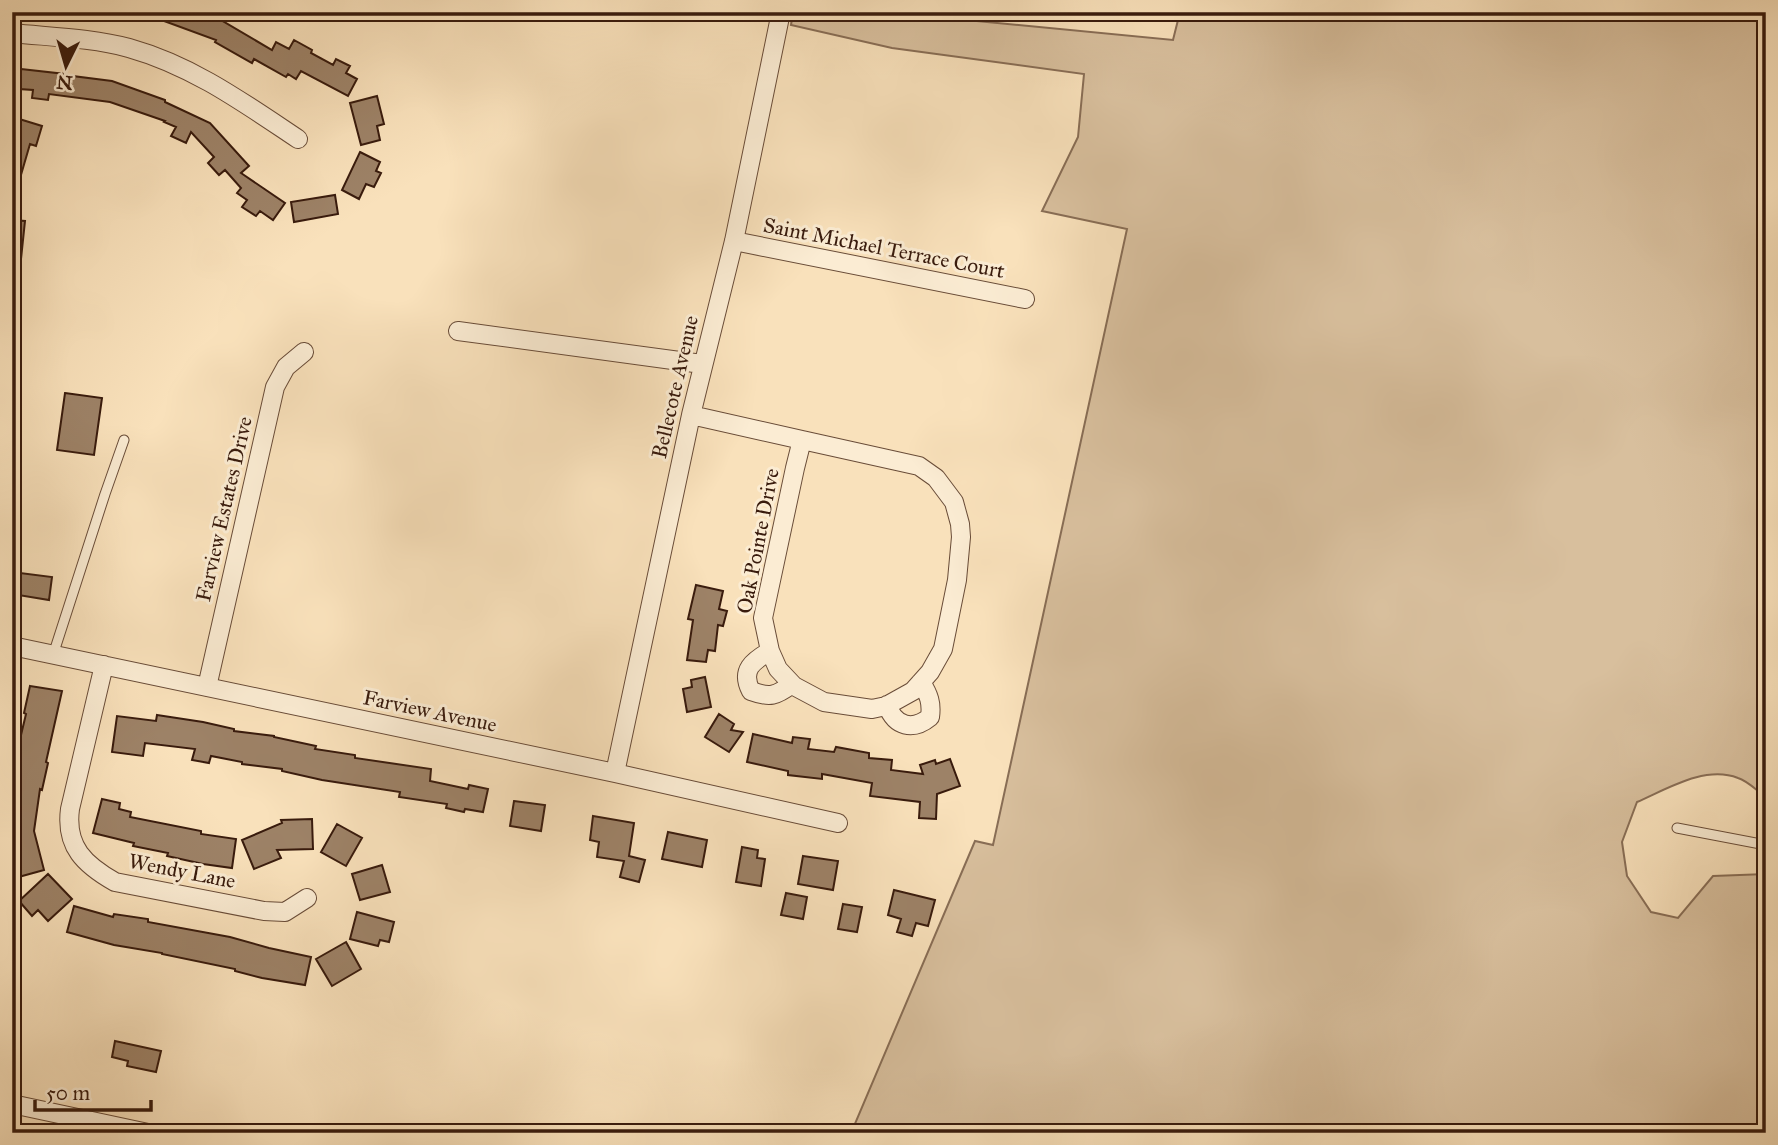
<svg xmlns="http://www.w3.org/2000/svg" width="1778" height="1145" viewBox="0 0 1778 1145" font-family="'IM FELL Great Primer',serif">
<rect width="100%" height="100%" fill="#f9e1bb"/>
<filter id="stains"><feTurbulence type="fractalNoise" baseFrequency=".00286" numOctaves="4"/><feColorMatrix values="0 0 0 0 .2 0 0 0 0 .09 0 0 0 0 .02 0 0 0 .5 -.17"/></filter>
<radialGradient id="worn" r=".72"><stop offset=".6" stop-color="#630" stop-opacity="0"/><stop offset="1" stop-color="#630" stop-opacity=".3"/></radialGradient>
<path fill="#d8bf9d" stroke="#886d55" stroke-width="2" d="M 793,12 L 883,12 L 1173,40 L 1180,12 L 1766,12 L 1766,797 C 1757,791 1748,781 1738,778 C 1705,765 1667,789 1637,802 L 1622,842 L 1627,876 L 1651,912 L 1678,918 L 1713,876 L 1766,874 L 1766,1133 L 879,1133 L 854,1126 L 975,841 L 993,845 L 1127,229 L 1042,211 L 1078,137 L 1084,74 L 892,48 L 791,25 Z"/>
<path fill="#9d8267" stroke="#391b0d" stroke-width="2" d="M 145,12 L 201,12 L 219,19 L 272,50 L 276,42 L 289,49 L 294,40 L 312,50 L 311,53 L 333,65 L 336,59 L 350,66 L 346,73 L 357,79 L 348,96 L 301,71 L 296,79 L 288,74 L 286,77 L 254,59 L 252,63 L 215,42 L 216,40 L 145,14 Z
M 21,69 L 65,74 L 65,75 L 112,81 L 165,100 L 165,102 L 210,123 L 249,166 L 241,173 L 285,203 L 273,220 L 260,211 L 256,216 L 242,207 L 247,200 L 237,193 L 241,188 L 225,170 L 219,175 L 208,163 L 214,157 L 191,132 L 186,143 L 171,136 L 176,127 L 164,122 L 165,121 L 110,102 L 49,94 L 48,100 L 32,98 L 33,90 L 19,89 Z
M 377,96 L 384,124 L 377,126 L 380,140 L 361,145 L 350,103 Z
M 16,118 L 42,126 L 36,146 L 30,144 L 16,192 L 12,192 L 12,132 Z
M 360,152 L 380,162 L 376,171 L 381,173 L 374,187 L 366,184 L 359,199 L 342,190 Z
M 335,195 L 338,214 L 294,222 L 291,202 Z
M 12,220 L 25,221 L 21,259 L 12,259 Z
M 65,393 L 102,398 L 94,455 L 57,450 Z
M 12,572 L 52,577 L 49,600 L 12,594 Z
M 696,585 L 723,591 L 719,609 L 727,611 L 723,626 L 718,625 L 715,651 L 708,650 L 706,662 L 687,660 L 693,620 L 688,619 Z
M 705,677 L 711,707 L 687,712 L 683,689 L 692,687 L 691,680 Z
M 30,686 L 62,691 L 46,762 L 48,763 L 42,790 L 40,789 L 34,831 L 44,870 L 15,878 L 12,869 L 12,780 L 15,769 L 12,769 L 12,755 L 16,756 L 26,714 L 24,713 Z
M 719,714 L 734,724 L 731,730 L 743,732 L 729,752 L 705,737 Z
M 157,715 L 203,722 L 234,729 L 234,731 L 274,736 L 274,737 L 316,746 L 315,749 L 355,755 L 355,758 L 431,769 L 430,781 L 468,789 L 469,785 L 488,789 L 483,812 L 465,809 L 464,812 L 446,808 L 447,804 L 399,797 L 400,792 L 322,780 L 282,771 L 282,769 L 242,764 L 242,762 L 211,756 L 209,763 L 192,760 L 195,749 L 145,743 L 143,756 L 112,752 L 117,716 L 156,721 Z
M 753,734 L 792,743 L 793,737 L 810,739 L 808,749 L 834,752 L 836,747 L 869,753 L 869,758 L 892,760 L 891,770 L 923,774 L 920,765 L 935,760 L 936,764 L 950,759 L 960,786 L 937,794 L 936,819 L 919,818 L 920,802 L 870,796 L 872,783 L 822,774 L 822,779 L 788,775 L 788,771 L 747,762 Z
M 102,799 L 120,803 L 119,809 L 131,812 L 130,817 L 201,831 L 201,834 L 236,839 L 232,868 L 203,864 L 167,856 L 168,853 L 133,846 L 134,843 L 93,833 Z
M 514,801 L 545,805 L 541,831 L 510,826 Z
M 593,816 L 634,823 L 629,856 L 645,860 L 639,882 L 620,877 L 624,861 L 597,857 L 599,842 L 590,840 Z
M 312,819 L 313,849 L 277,850 L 281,858 L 254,869 L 242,840 L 282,823 L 281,820 Z
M 337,824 L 362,838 L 346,866 L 321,852 Z
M 668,832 L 707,840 L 702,867 L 662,859 Z
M 742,847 L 758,850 L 757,858 L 765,859 L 761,886 L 736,882 Z
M 803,856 L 838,861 L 833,890 L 798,884 Z
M 382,865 L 390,892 L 360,900 L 352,874 Z
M 48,874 L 72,899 L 48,921 L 38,910 L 32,916 L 19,901 Z
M 894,890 L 935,900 L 928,926 L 916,923 L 912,936 L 897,932 L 901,919 L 888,915 Z
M 786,893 L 807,897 L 803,919 L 781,915 Z
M 843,904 L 862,907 L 857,932 L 838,929 Z
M 74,906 L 113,917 L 114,914 L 148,919 L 148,922 L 230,937 L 269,948 L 311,957 L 305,985 L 262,978 L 235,971 L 235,969 L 162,954 L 162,953 L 114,945 L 67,932 Z
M 357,912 L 394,922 L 389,942 L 380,940 L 378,946 L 350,939 Z
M 346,942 L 361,969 L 332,986 L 316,959 Z
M 115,1041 L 161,1051 L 156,1072 L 127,1066 L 128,1061 L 112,1057 Z"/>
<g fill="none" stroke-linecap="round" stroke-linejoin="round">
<g stroke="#694c38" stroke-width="11">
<path id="lane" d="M 53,655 L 105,494 L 124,440
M 1677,828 L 1766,845"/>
</g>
<g stroke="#694c38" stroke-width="20">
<path id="street" d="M 12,33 C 51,37 92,38 129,48 C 193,66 244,103 298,139
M 734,241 L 1025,299
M 458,331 L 702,364
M 691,415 L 802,440 L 919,466 L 936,478 L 954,502 L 960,524 L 961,537 L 957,580 L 943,649 L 930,672 L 913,691 L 886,706 L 872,709 L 824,702 L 794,686 L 778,669 L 770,651 L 763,618 L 795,468 L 802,440
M 12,646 L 615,773 L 838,823
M 770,651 C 753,661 740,670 751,691 C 770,698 776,696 792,684
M 104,665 L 70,809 C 65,847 85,865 115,882 L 264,911 L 285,912 L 307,898
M 207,687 L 275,387 L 286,367 L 304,352
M 887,705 C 895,727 913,731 930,717 C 932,703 929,695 921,682
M 615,773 L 691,415 L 734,241 L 781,12
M 12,1104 L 148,1133"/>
</g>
<use href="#lane" stroke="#fbecd3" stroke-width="9"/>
<use href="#street" stroke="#fbecd3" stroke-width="18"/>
</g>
<g text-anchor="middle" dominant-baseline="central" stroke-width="6" stroke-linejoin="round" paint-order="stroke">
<g font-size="21" fill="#391b0d" stroke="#fbecd3">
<text transform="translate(884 248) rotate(11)">Saint Michael Terrace Court</text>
<text transform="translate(675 387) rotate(-77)">Bellecote Avenue</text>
<text transform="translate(224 509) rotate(-77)">Farview Estates Drive</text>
<text transform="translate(758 541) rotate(-79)">Oak Pointe Drive</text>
<text transform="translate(430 711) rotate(12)">Farview Avenue</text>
<text transform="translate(182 871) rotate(11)">Wendy Lane</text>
</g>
</g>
<rect width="1778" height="1145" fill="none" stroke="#f9e1bb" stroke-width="42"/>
<rect x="14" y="14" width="1750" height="1117" fill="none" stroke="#391b0d" stroke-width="3.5"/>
<rect x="21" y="21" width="1736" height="1103" fill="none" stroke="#391b0d" stroke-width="2"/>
<g transform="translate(66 66) rotate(185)" stroke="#fbecd3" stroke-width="5" paint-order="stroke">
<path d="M0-5L12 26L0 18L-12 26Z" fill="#391b0d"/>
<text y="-10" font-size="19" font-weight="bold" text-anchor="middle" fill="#391b0d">N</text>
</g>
<path d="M35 1100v10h116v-10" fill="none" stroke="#391b0d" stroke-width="3.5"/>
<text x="46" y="1100" font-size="21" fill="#391b0d" stroke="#fbecd3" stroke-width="5" paint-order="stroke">50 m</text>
<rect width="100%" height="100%" filter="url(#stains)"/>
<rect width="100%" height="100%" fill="url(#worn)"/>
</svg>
